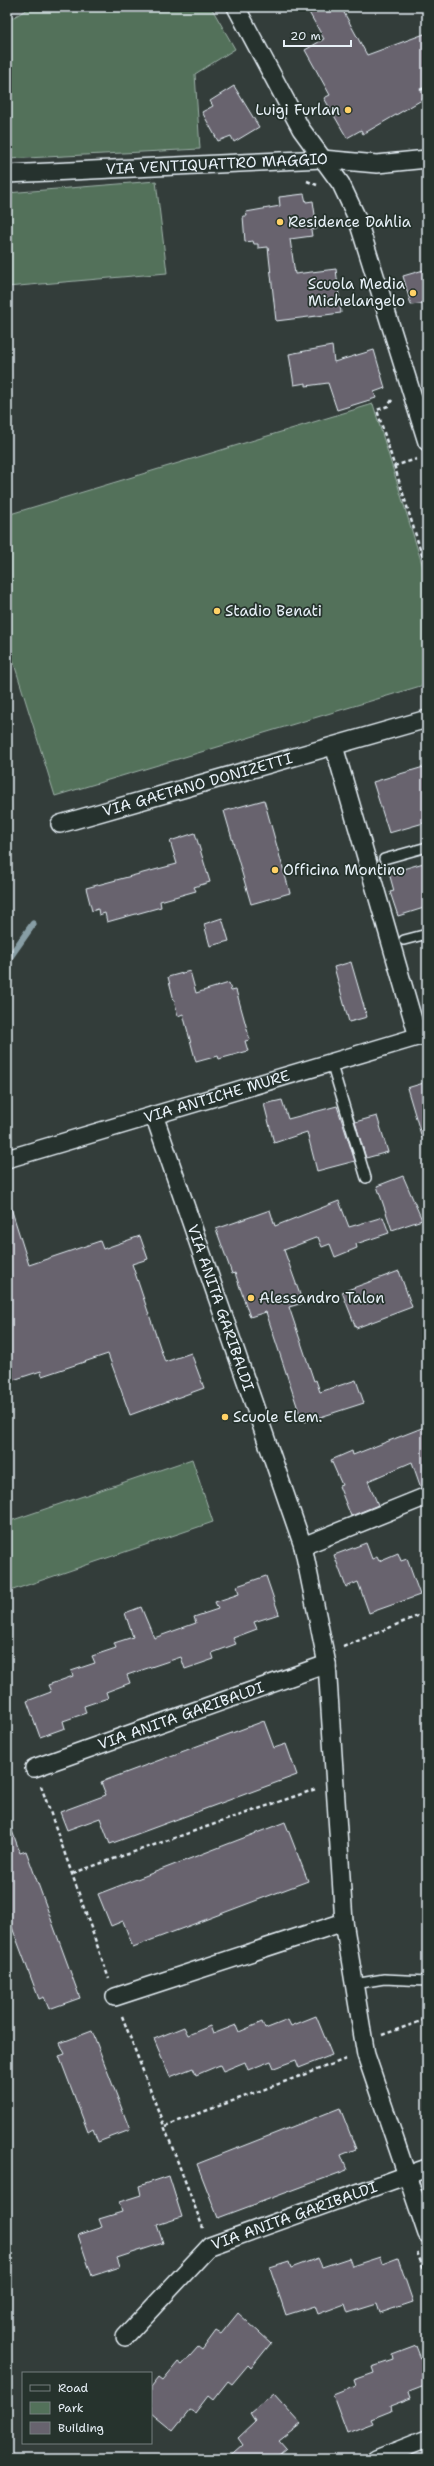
<svg xmlns="http://www.w3.org/2000/svg" width="434" height="2466" viewBox="0 0 434 2466" font-family="'Shantell Sans',sans-serif">
<rect width="100%" height="100%" fill="#333d3a"/>
<filter id="ink" filterUnits="userSpaceOnUse"><feTurbulence type="fractalNoise" baseFrequency=".025" numOctaves="2"/><feDisplacementMap in="SourceGraphic" scale="8" xChannelSelector="R" yChannelSelector="G"/><feConvolveMatrix kernelMatrix="1 2 1 2 8 2 1 2 1" color-interpolation-filters="sRGB"/></filter>
<g filter="url(#ink)">
<path fill="#53715a" stroke="#9eb1a9" d="M 31,7 L 211,7 L 235,49 L 195,74 L 200,149 L 7,159 L 7,21 Z
M 156,181 L 167,273 L 7,287 L 7,193 Z
M 373,404 L 427,580 L 427,684 L 55,796 L 7,641 L 7,515 Z
M 192,1459 L 213,1522 L 7,1592 L 7,1522 Z"/>
<g fill="none" stroke-linecap="round" stroke-linejoin="round">
<path stroke="#889ea5" stroke-width="7" d="M 7,961 L 33,924"/>
</g>
<path fill="#67636e" stroke="#e8f1f8" d="M 306,7 L 341,7 L 367,55 L 427,33 L 427,97 L 363,134 L 361,130 L 347,138 L 324,98 L 330,95 L 305,50 L 324,39 Z
M 234,86 L 259,127 L 234,142 L 231,136 L 218,141 L 202,112 L 213,106 L 210,101 Z
M 304,194 L 306,202 L 313,201 L 317,229 L 311,230 L 312,236 L 290,239 L 295,274 L 336,269 L 341,313 L 276,321 L 268,247 L 258,248 L 258,244 L 254,244 L 253,241 L 245,242 L 243,216 L 247,216 L 246,212 L 280,206 L 279,197 Z
M 427,269 L 427,303 L 411,305 L 403,276 Z
M 332,346 L 334,362 L 374,350 L 385,388 L 374,392 L 376,398 L 337,410 L 328,383 L 306,386 L 306,383 L 294,385 L 289,354 Z
M 427,766 L 427,822 L 389,833 L 373,782 Z
M 264,800 L 290,893 L 251,904 L 224,811 Z
M 195,833 L 210,882 L 194,887 L 196,891 L 160,901 L 161,907 L 107,922 L 105,913 L 99,915 L 98,909 L 92,911 L 86,888 L 177,864 L 170,841 Z
M 427,862 L 427,907 L 398,916 L 390,892 L 394,891 L 389,873 Z
M 222,918 L 229,941 L 210,946 L 204,924 Z
M 351,962 L 367,1017 L 349,1022 L 334,967 Z
M 190,971 L 196,993 L 229,983 L 231,991 L 236,990 L 250,1040 L 245,1041 L 248,1051 L 219,1059 L 218,1056 L 196,1062 L 183,1014 L 178,1016 L 168,977 Z
M 427,1082 L 427,1137 L 422,1138 L 407,1088 Z
M 282,1100 L 288,1119 L 337,1106 L 355,1161 L 317,1171 L 307,1132 L 274,1143 L 264,1104 Z
M 377,1116 L 388,1152 L 366,1158 L 355,1122 Z
M 403,1176 L 422,1220 L 392,1230 L 377,1186 Z
M 339,1201 L 349,1227 L 383,1217 L 389,1233 L 356,1244 L 357,1248 L 335,1257 L 330,1244 L 322,1247 L 318,1237 L 284,1250 L 303,1303 L 289,1307 L 314,1381 L 316,1380 L 320,1392 L 356,1380 L 364,1403 L 305,1422 L 302,1414 L 300,1415 L 266,1312 L 250,1317 L 235,1273 L 232,1274 L 216,1229 L 270,1210 L 275,1226 Z
M 7,1208 L 11,1208 L 29,1265 L 100,1241 L 103,1249 L 140,1236 L 148,1259 L 132,1264 L 165,1362 L 191,1353 L 204,1388 L 130,1415 L 108,1354 L 42,1376 L 41,1371 L 7,1382 Z
M 399,1271 L 412,1307 L 356,1328 L 342,1292 Z
M 427,1426 L 427,1486 L 421,1488 L 412,1462 L 368,1481 L 378,1505 L 351,1516 L 339,1486 L 342,1485 L 331,1460 L 352,1451 L 353,1455 Z
M 366,1543 L 372,1559 L 377,1557 L 379,1561 L 398,1553 L 401,1561 L 407,1559 L 420,1595 L 369,1613 L 358,1582 L 346,1587 L 334,1555 Z
M 266,1576 L 279,1614 L 254,1622 L 257,1629 L 233,1638 L 236,1644 L 212,1653 L 214,1659 L 185,1669 L 181,1657 L 127,1675 L 130,1683 L 106,1692 L 108,1698 L 84,1706 L 86,1713 L 63,1721 L 65,1728 L 40,1737 L 27,1701 L 51,1692 L 48,1685 L 73,1676 L 71,1671 L 95,1663 L 92,1656 L 116,1648 L 114,1643 L 133,1637 L 125,1613 L 141,1607 L 154,1638 L 196,1623 L 194,1617 L 218,1609 L 215,1602 L 239,1594 L 237,1586 Z
M 264,1721 L 274,1748 L 286,1744 L 297,1775 L 110,1844 L 100,1818 L 67,1830 L 60,1812 L 106,1795 L 101,1782 Z
M 7,1822 L 9,1822 L 20,1853 L 26,1851 L 80,1998 L 49,2009 L 44,1997 L 39,1999 L 7,1914 Z
M 285,1822 L 308,1881 L 133,1947 L 123,1921 L 111,1926 L 98,1894 Z
M 316,2016 L 332,2055 L 299,2068 L 296,2060 L 274,2068 L 271,2061 L 248,2070 L 245,2062 L 223,2071 L 220,2065 L 196,2075 L 193,2068 L 170,2077 L 154,2039 L 184,2027 L 188,2035 L 210,2026 L 213,2034 L 236,2025 L 239,2032 L 262,2022 L 265,2029 L 288,2020 L 291,2026 Z
M 92,2031 L 130,2130 L 98,2142 L 93,2129 L 88,2132 L 59,2056 L 65,2054 L 60,2043 Z
M 340,2108 L 356,2149 L 341,2155 L 347,2170 L 218,2218 L 197,2164 Z
M 169,2176 L 182,2217 L 157,2225 L 163,2243 L 117,2258 L 120,2267 L 92,2276 L 78,2235 L 102,2227 L 99,2219 L 122,2212 L 119,2202 L 141,2195 L 139,2186 Z
M 380,2257 L 382,2264 L 398,2258 L 413,2302 L 380,2313 L 377,2304 L 348,2313 L 345,2304 L 318,2314 L 315,2306 L 286,2315 L 270,2268 L 289,2262 L 291,2268 L 318,2258 L 322,2267 L 349,2258 L 352,2266 Z
M 238,2313 L 271,2343 L 251,2368 L 248,2365 L 232,2384 L 228,2381 L 213,2400 L 208,2396 L 195,2413 L 190,2410 L 173,2431 L 151,2413 L 151,2387 L 159,2377 L 163,2380 L 178,2362 L 182,2365 L 198,2347 L 202,2350 L 216,2331 L 221,2334 Z
M 416,2346 L 427,2374 L 427,2385 L 409,2392 L 411,2398 L 390,2406 L 391,2411 L 371,2419 L 373,2423 L 347,2433 L 333,2395 L 356,2386 L 354,2380 L 374,2373 L 372,2367 L 393,2360 L 392,2355 Z
M 274,2394 L 301,2424 L 279,2441 L 286,2449 L 274,2459 L 227,2459 L 243,2445 L 238,2438 L 256,2421 L 251,2413 Z"/>
<g fill="none" stroke-linecap="round" stroke-linejoin="round">
<g stroke="#e8f1f8" stroke-width="12">
<path id="service" d="M 384,859 L 427,847
M 404,940 L 427,934
M 331,1062 L 366,1178
M 354,1984 L 384,1979 L 427,1981"/>
</g>
<g stroke="#e8f1f8" stroke-width="20">
<g id="minor">
<path d="M 236,7 L 301,129 L 341,184 L 357,218 L 427,442"/>
<path id="s1" d="M 7,174 L 322,159 L 377,164 L 427,159"/>
<path d="M 334,746 L 418,1037"/>
<path id="s2" d="M 60,824 L 427,719"/>
<path id="s3" d="M 154,1115 L 303,1546 L 327,1664 L 344,1922 L 366,2055 L 427,2234"/>
<path id="s4" d="M 7,1159 L 427,1034"/>
<path d="M 303,1546 L 427,1496"/>
<path id="s5" d="M 34,1768 L 327,1664"/>
<path d="M 115,1997 L 344,1922"/>
<path id="s6" d="M 125,2337 L 210,2246 L 427,2168"/>
<path d="M 376,2459 L 427,2439"/>
</g>
</g>
<path stroke="#e8f1f8" stroke-width="2.5" stroke-dasharray="4 3" stroke-linecap="butt" d="M 420,90 L 427,87
M 307,181 L 317,185
M 392,400 L 388,406 L 377,410 L 427,571
M 394,466 L 417,459
M 343,1647 L 427,1612
M 41,1786 L 109,1979
M 73,1873 L 316,1789
M 122,2016 L 203,2228
M 382,2035 L 427,2019
M 165,2126 L 346,2059
M 417,2252 L 427,2278"/>
<use href="#service" stroke="#26332d" stroke-width="9"/>
<use href="#minor" stroke="#26332d" stroke-width="17"/>
</g>
</g>
<g fill="#ffd166" stroke="#26332d" stroke-width="1.5">
<circle cx="348" cy="110" r="4"/>
<circle cx="280" cy="222" r="4"/>
<circle cx="413" cy="293" r="4"/>
<circle cx="217" cy="611" r="4"/>
<circle cx="275" cy="870" r="4"/>
<circle cx="251" cy="1298" r="4"/>
<circle cx="225" cy="1417" r="4"/>
</g>
<g text-anchor="middle" dominant-baseline="central" stroke-width="3.5" stroke-linejoin="round" paint-order="stroke">
<g font-size="15" fill="#e8f1f8" stroke="#26332d" text-anchor="start">
<text x="340" y="110" text-anchor="end">Luigi Furlan</text>
<text x="288" y="222">Residence Dahlia</text>
<text x="405" y="284" text-anchor="end">Scuola Media<tspan x="405" dy="17">Michelangelo</tspan></text>
<text x="225" y="611">Stadio Benati</text>
<text x="283" y="870">Officina Montino</text>
<text x="259" y="1298">Alessandro Talon</text>
<text x="233" y="1417">Scuole Elem.</text>
</g>
<g font-size="15" fill="#e8f1f8" stroke="#26332d">
<text stroke="none"><textPath href="#s1" startOffset="210">VIA VENTIQUATTRO MAGGIO</textPath></text>
<text stroke="none"><textPath href="#s2" startOffset="143">VIA GAETANO DONIZETTI</textPath></text>
<text stroke="none"><textPath href="#s4" startOffset="219">VIA ANTICHE MURE</textPath></text>
<text stroke="none"><textPath href="#s3" startOffset="204">VIA ANITA GARIBALDI</textPath></text>
<text stroke="none"><textPath href="#s5" startOffset="156">VIA ANITA GARIBALDI</textPath></text>
<text stroke="none"><textPath href="#s6" startOffset="214">VIA ANITA GARIBALDI</textPath></text>
</g>
</g>
<rect width="434" height="2466" fill="none" stroke="#26332d" stroke-width="24"/>
<rect x="12" y="12" width="410" height="2442" fill="none" stroke="#e8f1f8" stroke-width="1.5" filter="url(#ink)"/>
<rect x="22" y="2372" width="130" height="72" fill="#26332d" stroke="#747f7e"/>
<rect x="30" y="2385" width="20" height="6" fill="#26332d" stroke="#747f7e"/>
<text x="58" y="2392" font-size="12" fill="#e8f1f8">Road</text>
<rect x="30" y="2402" width="20" height="12" fill="#53715a" stroke="#747f7e"/>
<text x="58" y="2412" font-size="12" fill="#e8f1f8">Park</text>
<rect x="30" y="2422" width="20" height="12" fill="#67636e" stroke="#747f7e"/>
<text x="58" y="2432" font-size="12" fill="#e8f1f8">Building</text>
<path d="M284 40v6h67v-6" fill="none" stroke="#e8f1f8" stroke-width="2"/>
<text x="290" y="40" font-size="12" fill="#e8f1f8" stroke="#26332d" stroke-width="3" paint-order="stroke">20 m</text>
</svg>
